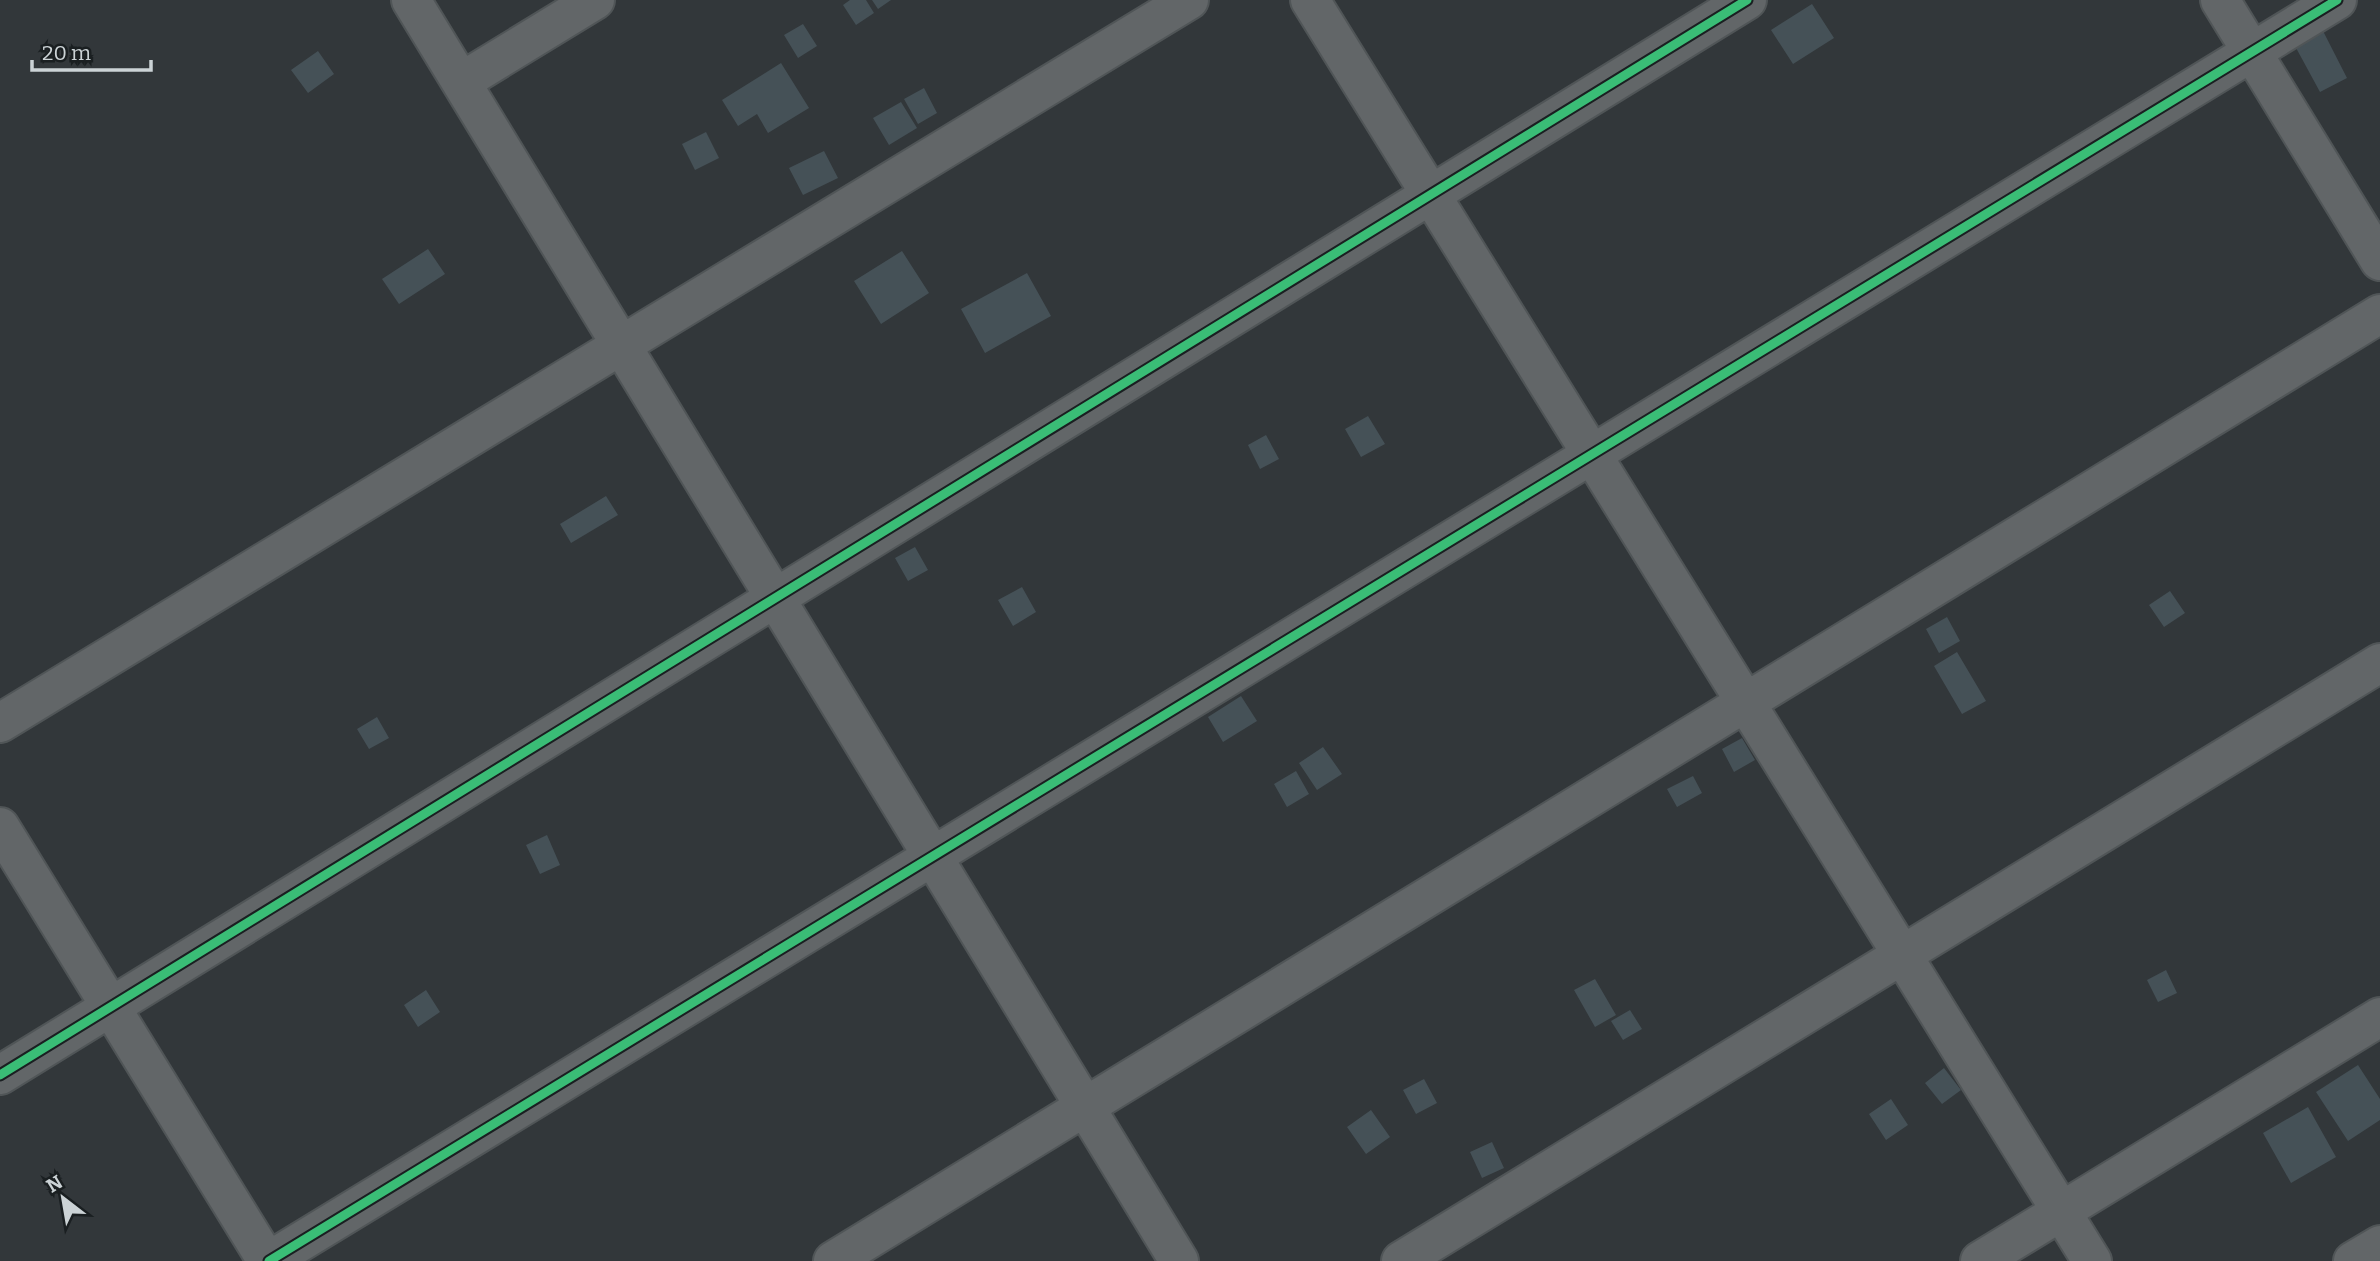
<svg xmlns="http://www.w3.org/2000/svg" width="2380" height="1261" viewBox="0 0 2380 1261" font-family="Bitter,serif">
<rect width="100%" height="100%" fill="#32373a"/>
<path fill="#455157" d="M 850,0 L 866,0 L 874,13 L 856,25 L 843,5 Z
M 872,0 L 891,0 L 878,9 Z
M 1812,4 L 1834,38 L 1793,64 L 1771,30 Z
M 803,24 L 817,46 L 798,58 L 784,35 Z
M 2323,31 L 2347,78 L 2320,92 L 2295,46 Z
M 318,51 L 334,74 L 308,93 L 291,70 Z
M 781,63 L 809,108 L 768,133 L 757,114 L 738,126 L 722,100 Z
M 924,88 L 937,113 L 918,124 L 904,99 Z
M 901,102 L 917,128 L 889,145 L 873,118 Z
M 706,132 L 719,158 L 695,170 L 682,144 Z
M 824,151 L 838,178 L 803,195 L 789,168 Z
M 428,249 L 445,274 L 399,304 L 382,279 Z
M 902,251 L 929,293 L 881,324 L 854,281 Z
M 1027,273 L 1051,316 L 985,353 L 961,309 Z
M 1368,416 L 1385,444 L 1361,457 L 1345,429 Z
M 1266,435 L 1279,459 L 1260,469 L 1248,445 Z
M 606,496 L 618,515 L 571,543 L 560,524 Z
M 915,547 L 928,570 L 908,581 L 895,558 Z
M 1022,587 L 1036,612 L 1013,626 L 998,600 Z
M 2170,591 L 2185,613 L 2164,627 L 2149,605 Z
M 1947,617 L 1960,641 L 1939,653 L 1926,629 Z
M 1957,652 L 1986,701 L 1962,714 L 1934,666 Z
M 1241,696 L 1257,721 L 1223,742 L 1208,717 Z
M 377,717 L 389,738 L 369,749 L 357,729 Z
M 1742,738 L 1755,760 L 1734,772 L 1722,749 Z
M 1323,747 L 1342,774 L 1317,790 L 1299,763 Z
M 1296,771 L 1309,794 L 1287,807 L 1274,784 Z
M 1693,776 L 1702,793 L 1677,807 L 1667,789 Z
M 547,835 L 560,865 L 540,874 L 526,845 Z
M 2166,970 L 2177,993 L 2158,1002 L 2147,980 Z
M 1595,979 L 1616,1015 L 1595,1027 L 1574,990 Z
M 426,990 L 440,1012 L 418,1027 L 404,1005 Z
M 1630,1010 L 1642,1029 L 1623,1040 L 1611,1021 Z
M 2358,1065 L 2380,1099 L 2380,1120 L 2348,1141 L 2316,1092 Z
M 1944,1068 L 1961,1090 L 1942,1104 L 1925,1083 Z
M 1424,1079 L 1437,1103 L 1416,1114 L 1403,1090 Z
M 1891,1099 L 1908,1125 L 1886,1140 L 1869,1114 Z
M 2308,1107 L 2336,1157 L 2291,1183 L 2263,1133 Z
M 1371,1110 L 1390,1137 L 1366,1154 L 1347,1127 Z
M 1492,1142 L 1504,1168 L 1482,1178 L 1470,1152 Z"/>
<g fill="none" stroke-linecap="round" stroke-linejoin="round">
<g stroke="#505557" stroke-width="42">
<path id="minor" d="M 411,0 L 1179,1261
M 1310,0 L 2092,1261
M 2220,0 L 2380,261
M 461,82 L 595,0
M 0,723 L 1189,0
M 0,827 L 267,1261
M 0,1075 L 1747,0
M 269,1261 L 2337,0
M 833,1261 L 2380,314
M 1401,1261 L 2380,663
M 1980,1261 L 2380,1017
M 2353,1261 L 2380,1245"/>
</g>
<use href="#minor" stroke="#626668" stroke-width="38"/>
<g stroke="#1a1f21" stroke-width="13">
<path id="cycleway" d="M 0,1075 L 1747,0
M 269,1261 L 2337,0"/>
</g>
<use href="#cycleway" stroke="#3abd76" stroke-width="9"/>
</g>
<g transform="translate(63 1198) rotate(329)" stroke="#1a1f21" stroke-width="5" paint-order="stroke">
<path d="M0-5L12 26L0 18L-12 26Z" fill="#ccd3d6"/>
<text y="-10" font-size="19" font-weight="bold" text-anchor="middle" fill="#ccd3d6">N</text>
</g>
<path d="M32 60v10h119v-10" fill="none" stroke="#ccd3d6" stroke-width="3.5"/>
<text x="42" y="60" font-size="21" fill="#ccd3d6" stroke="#1a1f21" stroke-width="5" paint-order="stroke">20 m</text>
</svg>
